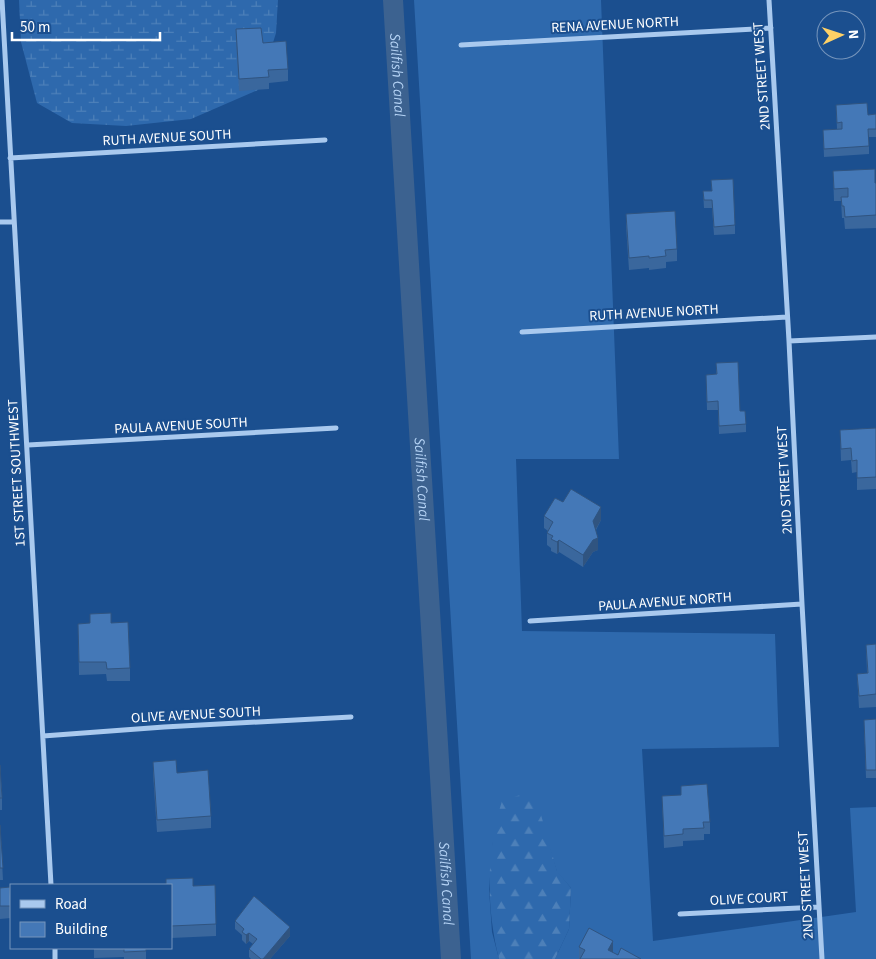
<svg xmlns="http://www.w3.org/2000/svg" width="876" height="959" viewBox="0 0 876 959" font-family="'Source Sans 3',sans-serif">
<defs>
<pattern id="forest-firs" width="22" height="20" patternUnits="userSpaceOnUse" patternTransform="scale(1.25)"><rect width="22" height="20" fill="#2e69ad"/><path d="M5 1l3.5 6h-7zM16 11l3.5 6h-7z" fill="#4d80b9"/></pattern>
<pattern id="wetland-marsh" width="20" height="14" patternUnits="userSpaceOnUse" patternTransform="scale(1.25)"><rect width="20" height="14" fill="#2e69ad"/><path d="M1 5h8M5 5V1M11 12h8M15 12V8" fill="none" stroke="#4d80b9"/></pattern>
</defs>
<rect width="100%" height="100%" fill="#1b4f8f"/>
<path fill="#2e69ad" d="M 414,0 L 601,0 L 619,459 L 516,459 L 522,631 L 775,634 L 779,747 L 642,749 L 653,941 L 856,912 L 850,808 L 876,807 L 876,959 L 555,959 L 569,929 L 571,888 L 557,872 L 544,829 L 493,842 L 489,889 L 492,932 L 499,959 L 471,959 Z"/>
<path fill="url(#forest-firs)" d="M 523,794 L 539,808 L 557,871 L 571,888 L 569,929 L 555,959 L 499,959 C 486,907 486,852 502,801 Z"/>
<path fill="url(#wetland-marsh)" d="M 19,0 L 278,0 L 276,33 L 258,90 L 191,119 L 126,126 L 72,123 L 37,103 L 21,42 Z"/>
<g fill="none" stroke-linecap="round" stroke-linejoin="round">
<path stroke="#3c6290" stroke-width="20" id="s1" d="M 393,0 L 451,959"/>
<path stroke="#a9c9ee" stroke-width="5" d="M 2,0 L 51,885
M 769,0 L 789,341 L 802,604 L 822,959
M 461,45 L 771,28
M 10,158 L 325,140
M 0,222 L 13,222
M 522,332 L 787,317
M 789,341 L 876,337
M 28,445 L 336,428
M 530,621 L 802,604
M 43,736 L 164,727 L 351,717
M 680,914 L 819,907
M 55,948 L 55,959"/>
</g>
<path fill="#3a679d" d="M 236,29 L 263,43 L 288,69 L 288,81 L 269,83 L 269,89 L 239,91 L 236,41 Z
M 836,105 L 868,115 L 876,114 L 876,137 L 869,137 L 869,154 L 824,157 L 823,130 L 837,129 Z
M 833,171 L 876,183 L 876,228 L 845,229 L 844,218 L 842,218 L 841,201 L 834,201 Z
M 711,180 L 735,225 L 735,234 L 714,235 L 712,208 L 704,208 L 703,191 L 712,191 Z
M 626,214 L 677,249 L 677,261 L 666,262 L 666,268 L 649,270 L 649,268 L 629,270 L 626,226 Z
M 716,363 L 746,424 L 746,432 L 719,434 L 718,410 L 707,410 L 706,375 L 716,374 Z
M 876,428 L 876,489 L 857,490 L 857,472 L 852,473 L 851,460 L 841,461 L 840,430 Z
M 563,502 L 601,520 L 596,530 L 598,550 L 593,552 L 583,567 L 559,552 L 557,554 L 551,551 L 551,548 L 547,545 L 547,533 L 548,531 L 544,528 L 544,516 Z
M 111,623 L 130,668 L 130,681 L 107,681 L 106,674 L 79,675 L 78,624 Z
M 876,644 L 876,707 L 859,708 L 857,674 L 867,673 L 866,645 Z
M 876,719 L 876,778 L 866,778 L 864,720 Z
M 153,762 L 177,773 L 211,816 L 211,828 L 157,832 L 153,774 Z
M 0,765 L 2,798 L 2,810 L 0,810 Z
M 681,786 L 710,822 L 710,834 L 704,834 L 704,840 L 683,841 L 683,846 L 664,848 L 662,796 L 681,795 Z
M 0,825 L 3,880 L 0,880 Z
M 171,885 L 193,886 L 216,924 L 216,936 L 171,938 Z
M 0,888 L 11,906 L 11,918 L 0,919 Z
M 235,921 L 290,936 L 270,959 L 251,959 L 249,957 L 249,949 L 253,944 L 249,941 L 246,944 L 242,940 L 242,935 L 235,929 Z
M 579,947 L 613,952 L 618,955 L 641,959 L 579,959 Z
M 94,948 L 146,948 L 146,959 L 124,959 L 124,957 L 94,958 Z"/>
<path fill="#305480" d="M 601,507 L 601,520 L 593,534 L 593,521 Z
M 598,538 L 598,550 L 593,552 L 583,567 L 583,555 L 593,540 Z
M 559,540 L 559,552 L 557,554 L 557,542 Z
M 290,927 L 290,936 L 270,959 L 263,959 Z
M 249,933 L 249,941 L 246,944 L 246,935 Z
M 613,941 L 613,953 L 608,950 Z"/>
<path fill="#4478b7" stroke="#305480" d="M 261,28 L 263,43 L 286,41 L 288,69 L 268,70 L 269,77 L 239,79 L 236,29 Z
M 867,103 L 868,115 L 876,114 L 876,129 L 868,129 L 869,146 L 824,149 L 823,130 L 842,129 L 842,122 L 837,123 L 836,105 Z
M 875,169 L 875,183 L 876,183 L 876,215 L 845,217 L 844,206 L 842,206 L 841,197 L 848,197 L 848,188 L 834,189 L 833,171 Z
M 733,179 L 735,225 L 714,227 L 712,200 L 704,200 L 703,191 L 712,191 L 711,180 Z
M 675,211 L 677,249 L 665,250 L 666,256 L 649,258 L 649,256 L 629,258 L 626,214 Z
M 738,362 L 740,411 L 745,411 L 746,424 L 719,426 L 718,401 L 707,402 L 706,375 L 717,374 L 716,363 Z
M 876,428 L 876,477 L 857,478 L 857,460 L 852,461 L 851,448 L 841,449 L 840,430 Z
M 571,489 L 601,507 L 593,521 L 598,538 L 593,540 L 583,555 L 559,540 L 557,542 L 551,539 L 553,536 L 547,533 L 553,522 L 544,516 L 555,498 L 563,502 Z
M 111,613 L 111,623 L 128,622 L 130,668 L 107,669 L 106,662 L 79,662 L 78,624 L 90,623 L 90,614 Z
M 876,644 L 876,694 L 859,696 L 857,674 L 868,673 L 866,645 Z
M 876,719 L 876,770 L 866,770 L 864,720 Z
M 176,760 L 177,773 L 208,770 L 211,816 L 157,820 L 153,762 Z
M 0,765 L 2,798 L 0,798 Z
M 707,784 L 710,822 L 703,822 L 704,828 L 683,829 L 683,834 L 664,836 L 662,796 L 681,795 L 681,786 Z
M 0,825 L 3,868 L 0,868 Z
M 193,878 L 193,886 L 215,885 L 216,924 L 171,926 L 171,885 L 166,885 L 166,879 Z
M 10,887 L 11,906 L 0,906 L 0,888 Z
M 254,896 L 290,927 L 263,959 L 261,959 L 249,949 L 257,939 L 249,933 L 246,935 L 242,932 L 244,929 L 235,921 Z
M 589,928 L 613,941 L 608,950 L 618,955 L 621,948 L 641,959 L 580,959 L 585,950 L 579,947 Z
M 124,948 L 146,948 L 146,951 L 124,952 Z"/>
<g text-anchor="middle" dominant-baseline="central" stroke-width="4" stroke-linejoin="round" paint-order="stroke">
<g font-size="14" fill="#fff" stroke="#1b4f8f">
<text transform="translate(615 25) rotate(-3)">RENA AVENUE NORTH</text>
<text transform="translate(762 76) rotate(-94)">2ND STREET WEST</text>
<text transform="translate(167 138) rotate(-3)">RUTH AVENUE SOUTH</text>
<text transform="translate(654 313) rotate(-3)">RUTH AVENUE NORTH</text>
<text transform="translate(181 426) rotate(-3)">PAULA AVENUE SOUTH</text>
<text transform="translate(17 473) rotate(-93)">1ST STREET SOUTHWEST</text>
<text transform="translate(785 480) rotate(-93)">2ND STREET WEST</text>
<text transform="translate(665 602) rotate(-4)">PAULA AVENUE NORTH</text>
<text transform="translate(196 715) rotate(-3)">OLIVE AVENUE SOUTH</text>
<text transform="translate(806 885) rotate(-93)">2ND STREET WEST</text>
<text transform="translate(749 899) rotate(-3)">OLIVE COURT</text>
</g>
<g font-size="15" font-style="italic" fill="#b5d3f5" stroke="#1b4f8f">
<text stroke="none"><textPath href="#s1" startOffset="75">Sailfish Canal</textPath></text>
<text stroke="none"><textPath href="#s1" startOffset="480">Sailfish Canal</textPath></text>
<text stroke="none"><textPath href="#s1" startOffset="885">Sailfish Canal</textPath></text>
</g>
</g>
<rect x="10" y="884" width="162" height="65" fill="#1b4f8f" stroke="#7695bc"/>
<rect x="20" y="900" width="25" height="8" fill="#a9c9ee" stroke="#7695bc"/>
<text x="55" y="909" font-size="15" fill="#ffffff">Road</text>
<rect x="20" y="922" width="25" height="15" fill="#4478b7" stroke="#7695bc"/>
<text x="55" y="934" font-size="15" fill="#ffffff">Building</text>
<g transform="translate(841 35) rotate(87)"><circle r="24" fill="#1b4f8f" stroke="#7695bc"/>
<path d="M0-4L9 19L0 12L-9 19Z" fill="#ffd166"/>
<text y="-8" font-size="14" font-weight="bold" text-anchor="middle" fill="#ffffff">N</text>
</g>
<path d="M12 32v8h148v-8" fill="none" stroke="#ffffff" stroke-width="2.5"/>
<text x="20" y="32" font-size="15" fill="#ffffff" stroke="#1b4f8f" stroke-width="4" paint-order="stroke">50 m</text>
</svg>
